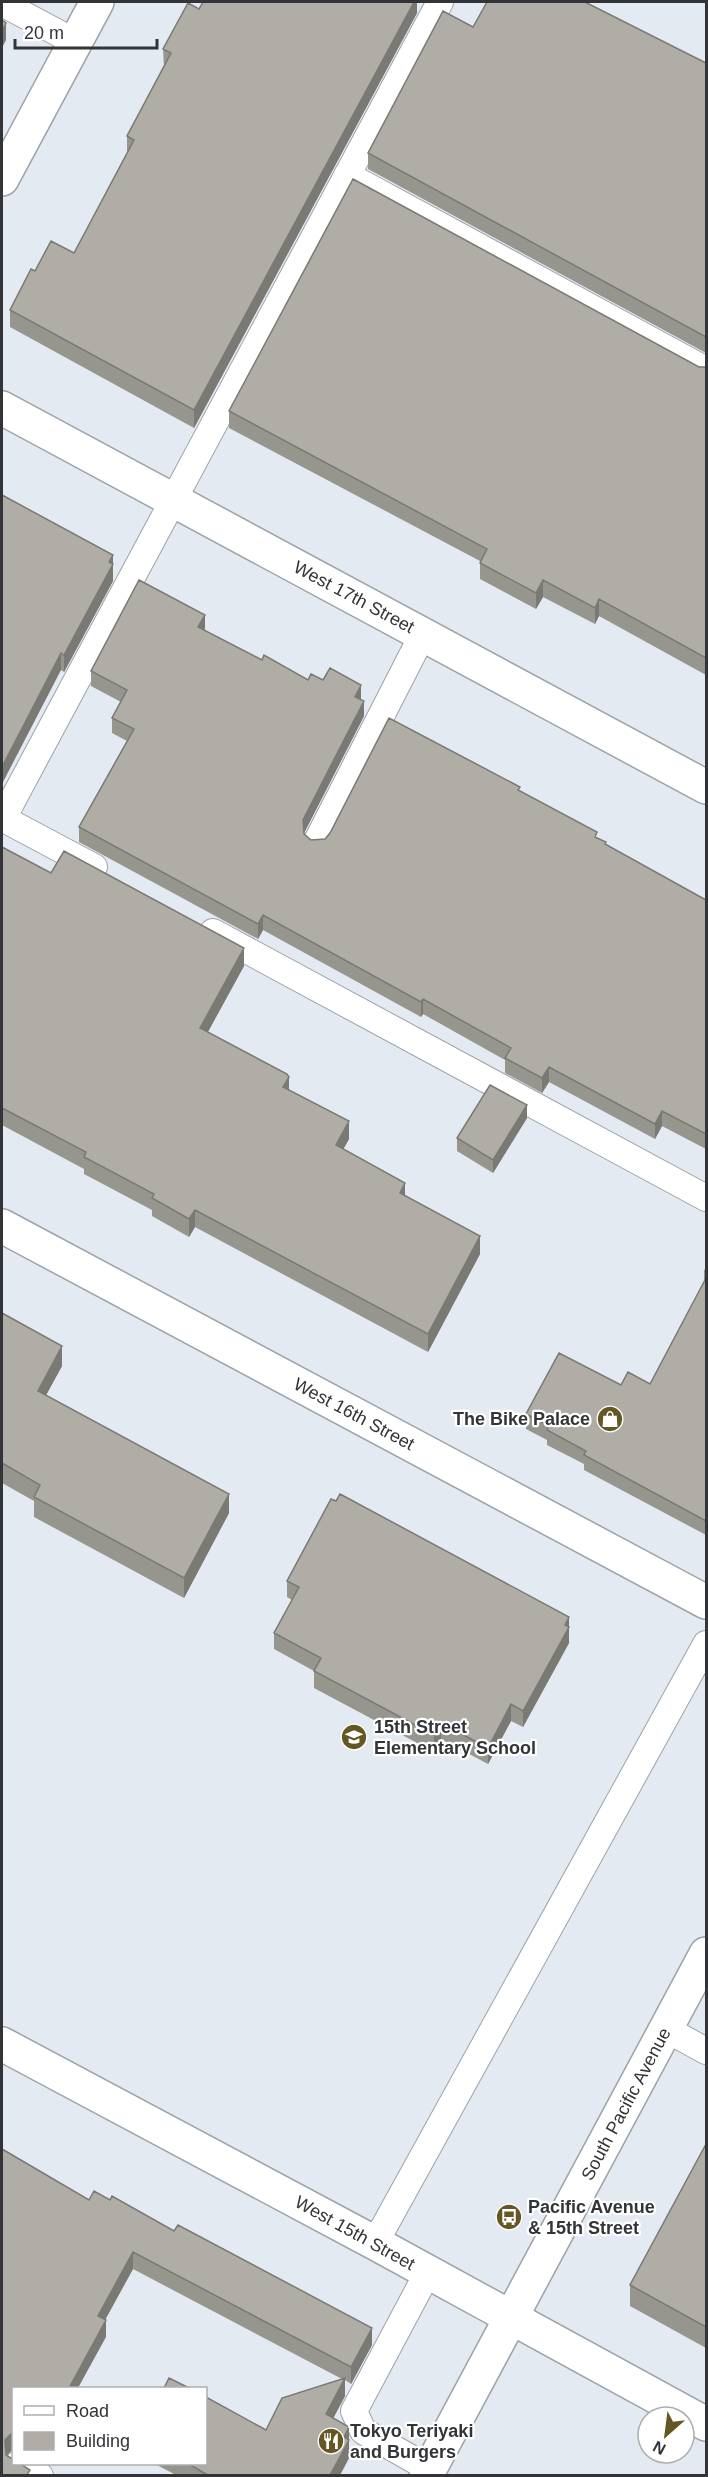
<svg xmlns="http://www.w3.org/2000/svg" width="708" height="2477" viewBox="0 0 708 2477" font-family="Helvetica,sans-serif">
<rect width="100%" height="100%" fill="#e4eaf1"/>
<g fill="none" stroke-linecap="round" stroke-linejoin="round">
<g stroke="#9ca2a9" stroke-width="28">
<path id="lane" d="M 2,3 L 75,42
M 347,175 L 706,370
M 2,818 L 94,867
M 2,820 L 440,2
M 317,841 L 423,634
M 213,932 L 706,1198
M 666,2029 L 706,2051
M 375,2243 L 706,1644
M 428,2272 L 354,2411 L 363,2431 L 430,2469
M 18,2464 L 40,2476"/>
</g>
<g stroke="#9ca2a9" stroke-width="36">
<path id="street" d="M 2,179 L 97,2
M 2,408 L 706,787
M 2,1226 L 706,1602
M 2,2044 L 375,2243 L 706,2424"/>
</g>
<g stroke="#9ca2a9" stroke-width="36">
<path id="secondary" d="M 426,2476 L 706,1954"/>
</g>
<use href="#lane" stroke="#fff" stroke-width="26"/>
<use href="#street" stroke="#fff" stroke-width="33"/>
<use href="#secondary" stroke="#fff" stroke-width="33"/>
</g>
<path fill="#96958e" d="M 417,2 L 417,13 L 194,428 L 10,327 L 10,310 L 35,271 L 74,253 L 127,153 L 127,136 L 164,67 L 163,49 L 199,9 Z
M 473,27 L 706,63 L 706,353 L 368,169 L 368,153 Z
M 699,367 L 706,367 L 706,675 L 599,616 L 595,624 L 543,597 L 536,609 L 480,579 L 480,561 L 229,428 L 229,411 Z
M 2,495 L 113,555 L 113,581 L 64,672 L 61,670 Z
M 262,660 L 308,680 L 361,700 L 364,716 L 304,833 L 311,840 L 325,839 L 520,791 L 597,838 L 606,845 L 706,900 L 706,1149 L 662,1126 L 655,1139 L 549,1082 L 542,1093 L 505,1073 L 505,1060 L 423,1014 L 421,1017 L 263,930 L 258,939 L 79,842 L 79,827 L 127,741 L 112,733 L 112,718 L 121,702 L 91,686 L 91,671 Z
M 2,847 L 51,873 L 244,966 L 208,1032 L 289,1090 L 349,1139 L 343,1149 L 480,1254 L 428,1352 L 195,1227 L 189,1237 L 152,1216 L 152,1210 L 84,1174 L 84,1169 L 2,1125 Z
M 527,1118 L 493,1173 L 457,1151 L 457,1138 Z
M 706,1266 L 706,1535 L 584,1470 L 584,1464 L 547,1445 L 547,1440 L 526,1429 L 526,1414 L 621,1385 L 650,1384 L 704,1282 L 704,1271 Z
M 2,1313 L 62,1366 L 46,1395 L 229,1513 L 184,1598 L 34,1517 L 34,1501 L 2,1483 Z
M 287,1581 L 569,1634 L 569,1643 L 523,1727 L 511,1721 L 488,1764 L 441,1739 L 434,1752 L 314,1688 L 314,1671 L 274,1649 L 274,1633 L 292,1600 L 287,1597 Z
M 706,2144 L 706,2348 L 630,2306 L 630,2285 Z
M 2,2149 L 89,2200 L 372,2345 L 351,2384 L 345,2380 L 345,2396 L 333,2418 L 349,2427 L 349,2458 L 340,2475 L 176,2475 L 153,2463 L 206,2463 L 266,2430 L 342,2379 L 133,2269 L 105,2319 L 106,2337 L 14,2388 L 11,2451 L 6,2456 L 30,2475 L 2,2475 Z"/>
<path fill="#7a7974" d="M 414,2 L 417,2 L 417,13 L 194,428 L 194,410 Z
M 6,23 L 6,40 L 2,48 L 2,31 Z
M 113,555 L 113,581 L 64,672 L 64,655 Z
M 543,580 L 543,597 L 536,609 L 536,593 Z
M 599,599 L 599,616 L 595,624 L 595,608 Z
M 205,615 L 205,630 L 198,627 Z
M 61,653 L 61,670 L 2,784 L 2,767 Z
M 361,685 L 361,700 L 355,697 Z
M 364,701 L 364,716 L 303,835 L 303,820 Z
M 263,915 L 263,930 L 258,939 L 258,924 Z
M 244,948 L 244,966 L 200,1046 L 200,1028 Z
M 423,999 L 423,1014 L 421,1017 L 421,1002 Z
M 549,1067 L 549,1082 L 542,1093 L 542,1078 Z
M 289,1077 L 289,1095 L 283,1087 Z
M 527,1105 L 527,1118 L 493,1173 L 493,1160 Z
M 662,1111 L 662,1126 L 655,1139 L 655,1124 Z
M 349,1121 L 349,1139 L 336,1162 L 336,1145 Z
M 405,1183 L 405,1200 L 400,1193 Z
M 195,1210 L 195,1227 L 189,1237 L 189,1219 Z
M 480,1236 L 480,1254 L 428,1352 L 428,1334 Z
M 62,1346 L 62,1366 L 38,1410 L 38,1391 Z
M 229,1494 L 229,1513 L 184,1598 L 184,1578 Z
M 569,1617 L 569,1643 L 523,1727 L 523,1711 Z
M 511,1704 L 511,1721 L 488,1764 L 488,1748 Z
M 441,1723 L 441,1739 L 434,1752 L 434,1735 Z
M 133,2252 L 133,2269 L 98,2333 L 98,2316 Z
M 106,2320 L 106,2337 L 78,2388 L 69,2388 Z
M 372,2328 L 372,2345 L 351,2384 L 351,2367 Z
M 345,2378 L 345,2396 L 326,2432 L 326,2414 Z
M 349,2427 L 349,2458 L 340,2475 L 330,2475 L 344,2437 Z
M 14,2433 L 14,2450 L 11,2451 L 5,2457 L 5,2440 L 11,2434 Z"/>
<path fill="#afada5" stroke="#7a7974" stroke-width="1.5" d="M 203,2 L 414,2 L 194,410 L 10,310 L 31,269 L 35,271 L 51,241 L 74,253 L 134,140 L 127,136 L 171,53 L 163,49 L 188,3 L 199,9 Z
M 487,2 L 585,2 L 706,63 L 706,337 L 368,153 L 443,11 L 473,27 Z
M 2,20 L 6,23 L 2,31 Z
M 353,179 L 699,367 L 706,367 L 706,658 L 599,599 L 595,608 L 543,580 L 536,593 L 480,563 L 487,549 L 229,411 Z
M 2,495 L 113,555 L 109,562 L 113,564 L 64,655 L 61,653 L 2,767 Z
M 139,580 L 205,615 L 198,627 L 262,660 L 264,655 L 308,680 L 311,674 L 323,680 L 330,668 L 361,685 L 355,697 L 364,701 L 303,820 L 304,834 L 311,840 L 325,839 L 330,833 L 389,718 L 520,787 L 518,790 L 597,832 L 595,837 L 606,842 L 605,844 L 706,900 L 706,1134 L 662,1111 L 655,1124 L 549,1067 L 542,1078 L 505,1058 L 511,1048 L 423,999 L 421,1002 L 263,915 L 258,924 L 79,827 L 134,729 L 112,718 L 127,690 L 91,671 Z
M 2,847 L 51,873 L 64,851 L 244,948 L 200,1028 L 287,1074 L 289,1077 L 283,1087 L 349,1121 L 336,1145 L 405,1183 L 400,1193 L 480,1236 L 428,1334 L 195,1210 L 189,1219 L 152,1198 L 154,1194 L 84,1157 L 86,1152 L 2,1108 Z
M 490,1085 L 527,1105 L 493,1160 L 457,1138 Z
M 706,1278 L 706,1521 L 584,1455 L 586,1451 L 547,1430 L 549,1426 L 526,1414 L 559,1353 L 621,1385 L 628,1372 L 650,1384 Z
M 2,1313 L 62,1346 L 38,1391 L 229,1494 L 184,1578 L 34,1497 L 40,1485 L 2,1463 Z
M 340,1494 L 569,1617 L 565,1625 L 569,1627 L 523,1711 L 511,1704 L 488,1748 L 441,1723 L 434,1735 L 314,1671 L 321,1658 L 274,1633 L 299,1587 L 287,1581 L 331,1499 L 336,1501 Z
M 706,2144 L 706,2327 L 630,2285 Z
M 2,2149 L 89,2200 L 94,2191 L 110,2200 L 112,2196 L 174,2231 L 178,2225 L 372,2328 L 351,2367 L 133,2252 L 98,2316 L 106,2320 L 69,2388 L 14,2388 L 14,2433 L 11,2434 L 5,2440 L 6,2455 L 14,2460 L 14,2463 L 19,2463 L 30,2470 L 27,2475 L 2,2475 Z
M 169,2378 L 189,2388 L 164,2388 Z
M 345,2378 L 326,2414 L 349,2427 L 344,2437 L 349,2440 L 330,2475 L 205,2475 L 206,2474 L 187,2463 L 206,2463 L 206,2397 L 266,2430 L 282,2398 Z"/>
<defs>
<g id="shop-disc" transform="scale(1.35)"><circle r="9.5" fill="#645724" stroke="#fff"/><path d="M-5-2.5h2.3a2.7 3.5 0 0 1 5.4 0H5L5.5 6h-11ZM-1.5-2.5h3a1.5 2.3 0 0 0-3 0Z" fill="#fff"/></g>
<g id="school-disc" transform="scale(1.35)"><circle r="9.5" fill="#645724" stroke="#fff"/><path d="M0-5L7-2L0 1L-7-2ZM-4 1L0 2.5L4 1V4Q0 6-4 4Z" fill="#fff"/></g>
<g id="bus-disc" transform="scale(1.35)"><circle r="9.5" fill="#645724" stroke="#fff"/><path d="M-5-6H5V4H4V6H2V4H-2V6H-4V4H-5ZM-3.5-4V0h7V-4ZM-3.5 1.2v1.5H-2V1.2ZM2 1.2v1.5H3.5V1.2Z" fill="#fff"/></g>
<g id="restaurant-disc" transform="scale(1.35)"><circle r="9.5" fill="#645724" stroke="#fff"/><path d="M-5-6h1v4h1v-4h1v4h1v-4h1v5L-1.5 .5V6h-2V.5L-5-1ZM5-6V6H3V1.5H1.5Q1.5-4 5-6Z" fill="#fff"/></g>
</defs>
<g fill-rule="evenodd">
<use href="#shop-disc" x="610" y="1419"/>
<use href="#school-disc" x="354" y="1737"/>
<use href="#bus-disc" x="509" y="2217"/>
<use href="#restaurant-disc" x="331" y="2441"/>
</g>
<g text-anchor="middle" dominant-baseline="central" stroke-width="4.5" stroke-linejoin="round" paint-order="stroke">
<g font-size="18" fill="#323437" stroke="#fff">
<text transform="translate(354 597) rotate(28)">West 17th Street</text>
<text transform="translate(354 1414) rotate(28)">West 16th Street</text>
<text transform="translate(626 2104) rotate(-62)">South Pacific Avenue</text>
<text transform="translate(355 2233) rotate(29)">West 15th Street</text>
</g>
<g font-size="18" font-weight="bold" fill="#323437" stroke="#fff" text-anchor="start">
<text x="590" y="1419" text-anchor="end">The Bike Palace</text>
<text x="374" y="1727">15th Street<tspan x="374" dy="21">Elementary School</tspan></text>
<text x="528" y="2207">Pacific Avenue<tspan x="528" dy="21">&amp; 15th Street</tspan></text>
<text x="350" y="2431">Tokyo Teriyaki<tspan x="350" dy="21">and Burgers</tspan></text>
</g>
</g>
<rect width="708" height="2477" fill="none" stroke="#323437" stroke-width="6"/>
<rect x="12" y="2387" width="195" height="78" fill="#ffffff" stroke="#adaeaf" stroke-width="1.5"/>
<rect x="24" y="2406" width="30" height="9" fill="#ffffff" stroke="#adaeaf" stroke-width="1.5"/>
<text x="66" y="2417" font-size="18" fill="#323437">Road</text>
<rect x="24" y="2432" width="30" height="18" fill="#afada5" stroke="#adaeaf" stroke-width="1.5"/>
<text x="66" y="2447" font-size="18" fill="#323437">Building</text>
<g transform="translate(666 2435) rotate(208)"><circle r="28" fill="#ffffff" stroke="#adaeaf" stroke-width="1.5"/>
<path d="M0-4.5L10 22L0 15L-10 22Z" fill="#645724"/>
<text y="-9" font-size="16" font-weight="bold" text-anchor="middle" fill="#323437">N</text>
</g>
<path d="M15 39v9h142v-9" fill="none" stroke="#323437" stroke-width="3"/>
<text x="24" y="39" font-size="18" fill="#323437" stroke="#ffffff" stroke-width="4.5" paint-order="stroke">20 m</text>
</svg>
